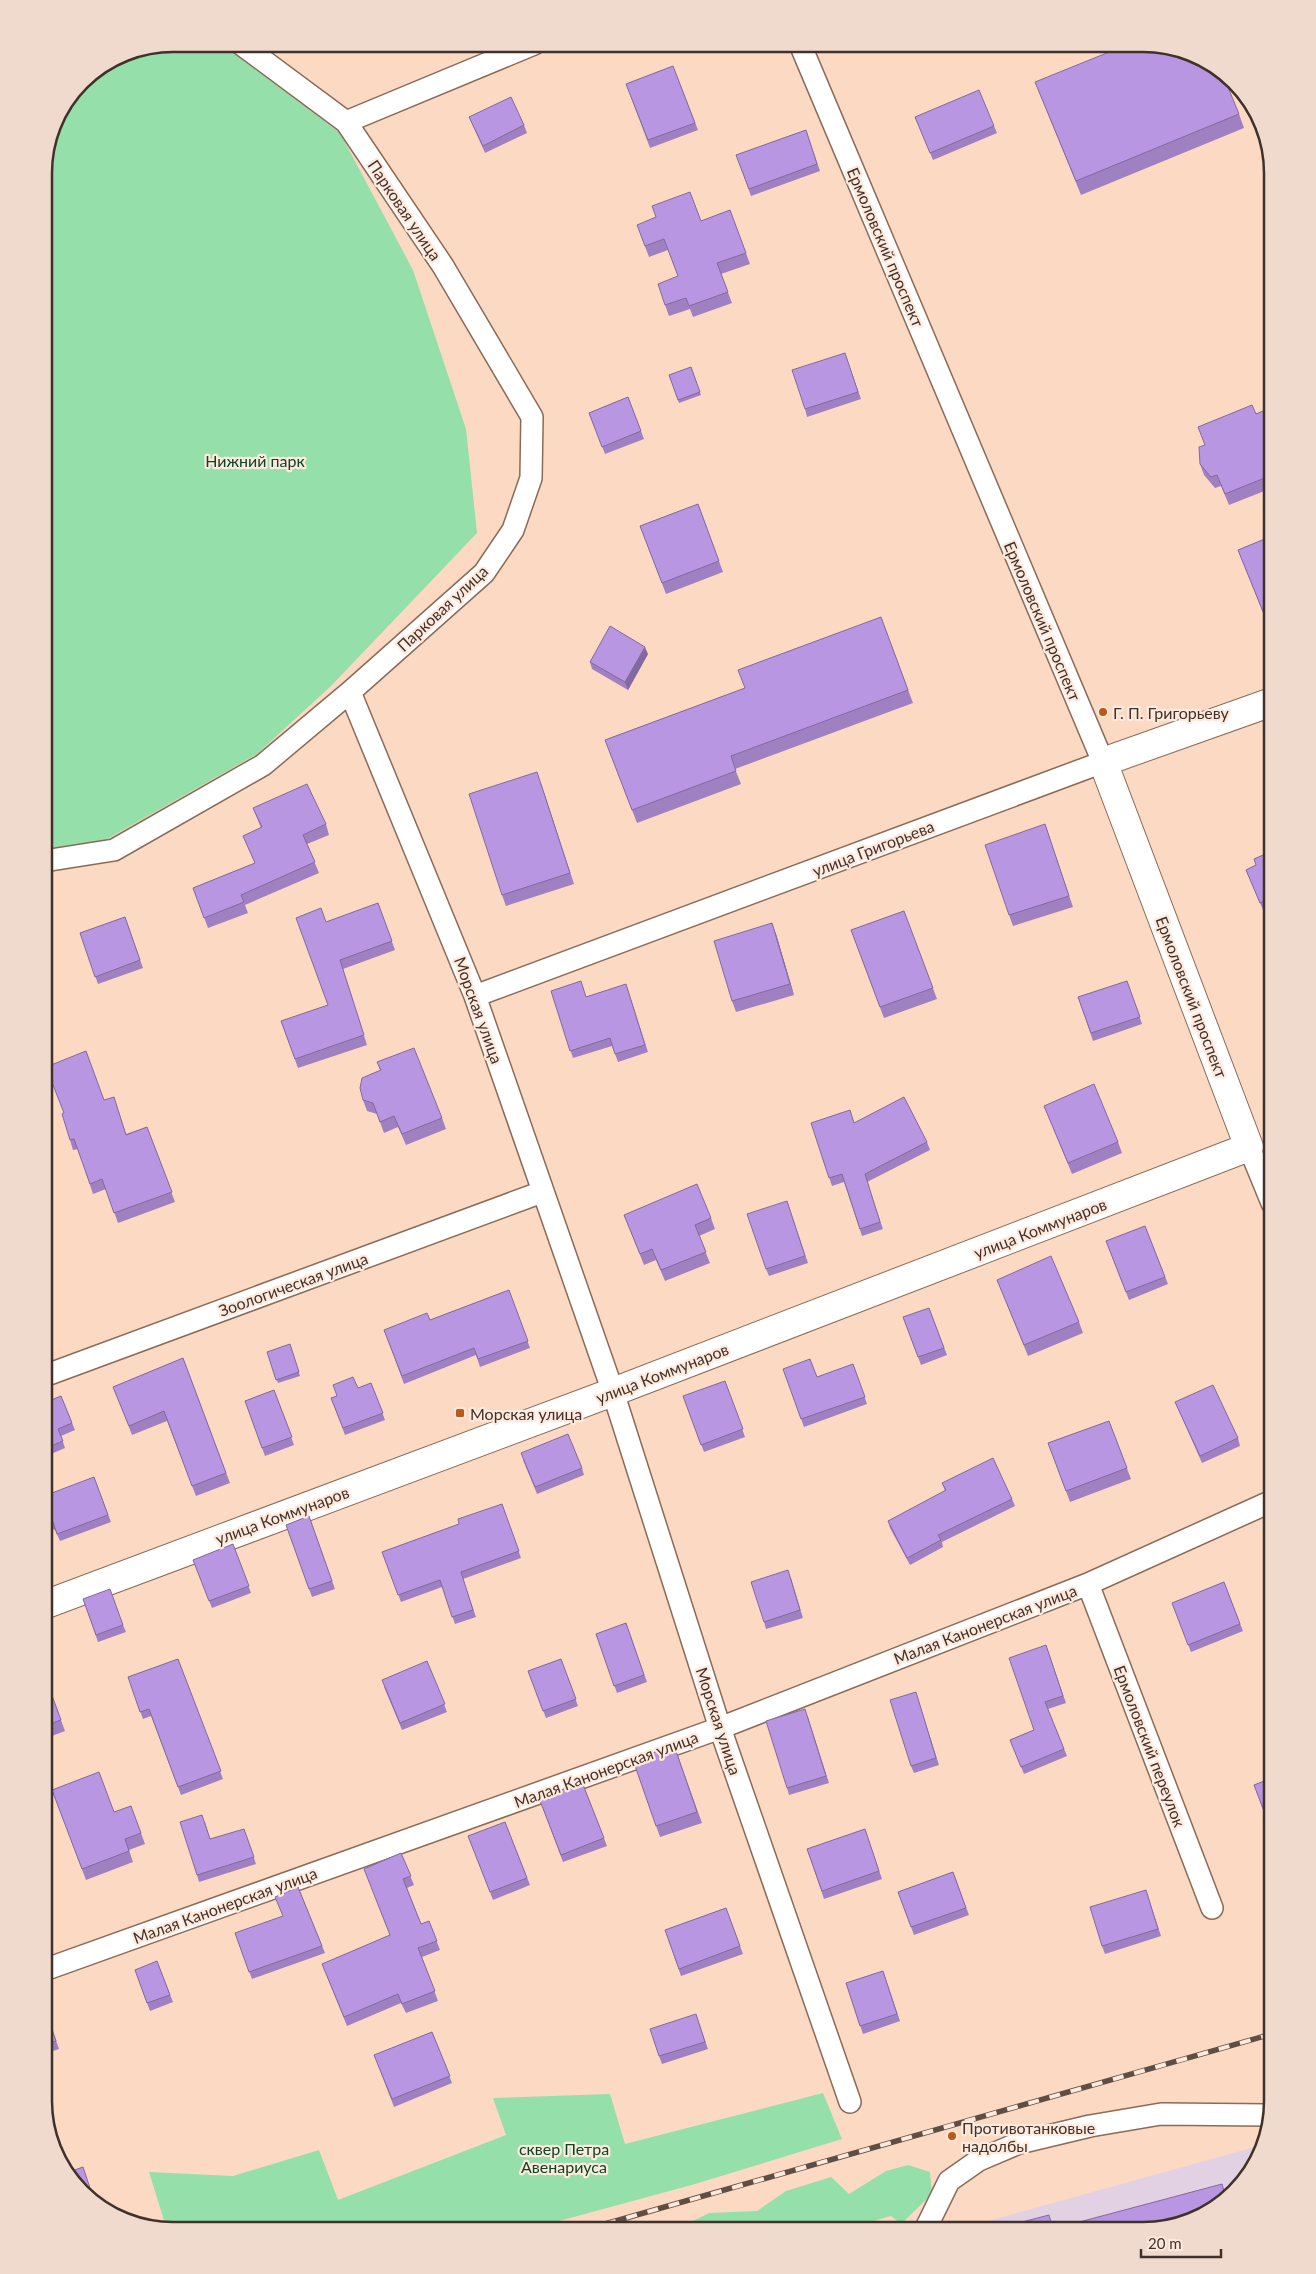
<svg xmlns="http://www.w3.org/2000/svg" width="1316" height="2274" viewBox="0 0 1316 2274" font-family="Lato,sans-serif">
<rect width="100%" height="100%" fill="#fcd9c3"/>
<path fill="#e2d1e2" d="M 1255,2147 L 1257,2152 L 1251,2172 L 1200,2217 L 1142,2230 L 971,2230 L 970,2226 Z"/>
<path fill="#94dfaa" d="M 174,44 L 200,44 L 232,51 L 340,133 L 413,270 L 466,429 L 477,533 L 331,686 L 257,754 L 100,843 L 44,852 L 44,165 L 54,124 L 82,82 L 124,54 Z
M 823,2093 L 842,2139 L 695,2184 L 526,2230 L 167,2230 L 149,2172 L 233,2176 L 319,2150 L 338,2200 L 506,2135 L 493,2098 L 610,2094 L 625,2144 Z
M 908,2165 L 930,2172 L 932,2194 L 901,2224 L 891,2216 L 870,2222 L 865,2230 L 675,2230 L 709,2213 L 757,2211 L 786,2191 L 831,2177 L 849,2194 L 886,2171 Z"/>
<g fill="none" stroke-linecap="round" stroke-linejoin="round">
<g stroke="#8a6b58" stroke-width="24">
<path id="street" d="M 346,122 L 534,44
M 350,692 L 475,996 L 613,1392 L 720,1728 L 850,2102
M 44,861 L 114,850 L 263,765 L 350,692 L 484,573 L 513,530 L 531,478 L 532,417 L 443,266 L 346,122 L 241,44
M 475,996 L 1103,762 L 800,44
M 1249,1147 L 1272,1203
M 44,1376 L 542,1192
M 1088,1584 L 1212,1908
M 44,1970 L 720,1728 L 1088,1584 L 1272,1501
M 925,2230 L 949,2181 L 979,2160 L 1019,2143 L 1090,2126 L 1161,2114 L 1268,2115"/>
</g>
<g stroke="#8a6b58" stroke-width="30">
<path id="secondary" d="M 44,1605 L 613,1392 L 1249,1147 L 1103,762 L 1272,702"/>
</g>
<use href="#street" stroke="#fff" stroke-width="21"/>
<use href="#secondary" stroke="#fff" stroke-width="28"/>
<g stroke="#604e44" stroke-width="5.5">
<path id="rail" d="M 584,2230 L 1272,2034"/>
</g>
<use href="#rail" stroke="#ffe9dc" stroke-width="4" stroke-dasharray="11" stroke-linecap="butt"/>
</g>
<path fill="#9f81c2" d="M 673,66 L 698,130 L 650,148 L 626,84 Z
M 1035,82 L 1239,114 L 1244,128 L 1081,195 Z
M 469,117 L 524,125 L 527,133 L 485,153 Z
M 915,117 L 994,126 L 997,133 L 933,160 Z
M 806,130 L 820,171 L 751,196 L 736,155 Z
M 730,210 L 750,264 L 721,274 L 732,303 L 693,317 L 690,309 L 669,316 L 665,305 L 678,276 L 668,250 L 649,257 L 641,236 L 701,221 Z
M 845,353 L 861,399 L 807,417 L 805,409 Z
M 691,367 L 701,395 L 679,403 L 669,375 Z
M 628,397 L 644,439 L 605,454 L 589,413 Z
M 1272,407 L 1272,488 L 1229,505 L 1221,486 L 1215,488 L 1204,475 L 1200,464 L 1205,445 L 1256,414 Z
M 698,504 L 723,572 L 666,594 L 640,526 Z
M 1272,536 L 1272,629 L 1270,630 L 1238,550 Z
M 881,617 L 913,703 L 735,769 L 741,784 L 637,823 L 605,740 L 745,688 Z
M 648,654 L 628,690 L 592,669 L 590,662 Z
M 541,783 L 574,884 L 506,906 L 502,895 Z
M 253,808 L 326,824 L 329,835 L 307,844 L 319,873 L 245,905 L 248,913 L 208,928 L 193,888 L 255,863 L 243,836 L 261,828 Z
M 1045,824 L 1073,907 L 1013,926 L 1009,915 Z
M 1272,851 L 1272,907 L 1272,906 L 1263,910 L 1246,870 L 1256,865 Z
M 378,903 L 395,950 L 343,969 L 367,1045 L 298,1068 L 281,1021 L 328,1005 L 326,922 Z
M 904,911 L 937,999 L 884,1018 L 851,930 Z
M 125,917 L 143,968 L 98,984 L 80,933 Z
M 776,934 L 794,995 L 736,1012 L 732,1001 Z
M 1127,981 L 1142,1024 L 1093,1041 L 1078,997 Z
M 626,984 L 648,1052 L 618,1062 L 612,1046 L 573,1058 L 551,991 L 587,997 Z
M 377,1062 L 442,1118 L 446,1129 L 406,1145 L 398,1127 L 384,1133 L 377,1114 L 367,1111 L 363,1100 L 380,1070 Z
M 104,1100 L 117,1107 L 126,1134 L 147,1127 L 175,1202 L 118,1223 L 106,1189 L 93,1194 L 78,1149 L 73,1150 L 70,1140 Z
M 1044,1106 L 1118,1142 L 1122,1153 L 1072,1174 Z
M 811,1123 L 854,1123 L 927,1142 L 930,1150 L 867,1182 L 883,1229 L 862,1236 L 844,1182 L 832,1186 Z
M 787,1201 L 808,1263 L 769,1276 L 766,1269 Z
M 624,1215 L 711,1218 L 715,1229 L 699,1236 L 710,1263 L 665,1281 L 656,1260 L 644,1265 Z
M 1145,1226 L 1168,1284 L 1129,1300 L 1106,1241 Z
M 997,1280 L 1079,1322 L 1083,1333 L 1028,1356 Z
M 509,1290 L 530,1348 L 480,1367 L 476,1355 L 404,1384 L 384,1330 L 430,1320 Z
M 929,1308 L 947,1355 L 921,1365 L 903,1317 Z
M 290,1344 L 300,1376 L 278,1383 L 267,1352 Z
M 183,1358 L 230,1483 L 196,1496 L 167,1421 L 132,1435 L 113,1387 Z
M 853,1364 L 867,1404 L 804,1427 L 783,1369 L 817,1377 Z
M 725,1381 L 745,1437 L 704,1452 L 683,1396 Z
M 371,1383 L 385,1420 L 345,1435 L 331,1398 Z
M 274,1390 L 294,1445 L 265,1456 L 245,1401 Z
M 61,1396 L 75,1430 L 61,1436 L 65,1448 L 44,1457 L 44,1403 Z
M 1175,1402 L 1238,1438 L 1240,1446 L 1202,1463 Z
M 1109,1421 L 1131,1479 L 1070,1502 L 1048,1443 Z
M 523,1460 L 582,1468 L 584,1475 L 537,1494 Z
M 94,1477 L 111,1522 L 60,1541 L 55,1530 L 44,1526 L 44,1513 L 47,1507 Z
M 942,1483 L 1012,1499 L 1015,1506 L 942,1542 L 943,1547 L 910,1565 L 890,1528 L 888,1521 L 945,1491 Z
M 502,1504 L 521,1558 L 463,1579 L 476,1617 L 455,1624 L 442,1587 L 401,1602 L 382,1552 L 459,1524 Z
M 309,1516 L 335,1589 L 312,1597 L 286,1525 Z
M 233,1544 L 251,1593 L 212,1608 L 193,1560 Z
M 791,1578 L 803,1618 L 766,1629 L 764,1622 Z
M 1224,1582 L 1243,1631 L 1191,1652 L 1172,1603 Z
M 83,1599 L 123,1625 L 126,1632 L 98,1642 Z
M 626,1623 L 647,1682 L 617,1693 L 596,1634 Z
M 1046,1645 L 1066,1703 L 1048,1709 L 1067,1756 L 1024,1774 L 1010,1740 L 1034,1730 Z
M 178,1659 L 223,1779 L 181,1795 L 151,1716 L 143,1719 L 128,1677 Z
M 561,1659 L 578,1706 L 546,1718 L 528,1671 Z
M 427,1661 L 447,1712 L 402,1730 L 384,1687 Z
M 44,1674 L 65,1731 L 44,1739 Z
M 918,1699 L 939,1765 L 914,1773 L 911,1766 Z
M 808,1717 L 829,1783 L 789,1795 L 787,1788 Z
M 674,1745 L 702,1823 L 660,1837 L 633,1760 Z
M 1272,1778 L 1272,1816 L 1266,1818 L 1254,1785 Z
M 582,1782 L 607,1846 L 563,1862 L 539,1798 Z
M 52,1790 L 114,1812 L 141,1833 L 145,1844 L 129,1850 L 133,1862 L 86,1880 Z
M 205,1822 L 210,1839 L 244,1829 L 256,1864 L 199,1882 L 197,1875 Z
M 505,1822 L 530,1885 L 493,1900 L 468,1836 Z
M 865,1829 L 882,1879 L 824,1899 L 807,1849 Z
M 401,1853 L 414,1885 L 407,1888 L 421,1924 L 429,1921 L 440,1950 L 422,1957 L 438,2001 L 406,2013 L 401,2003 L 347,2026 L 322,1964 L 390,1935 Z
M 953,1872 L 969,1915 L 914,1935 L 898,1892 Z
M 298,1887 L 325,1953 L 252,1979 L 235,1933 L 283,1916 Z
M 1146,1890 L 1161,1936 L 1105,1954 L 1102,1946 Z
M 726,1908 L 743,1954 L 681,1976 L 665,1930 Z
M 157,1961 L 173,2002 L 150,2011 L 135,1970 Z
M 883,1971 L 900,2021 L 863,2034 L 846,1983 Z
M 44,2005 L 59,2049 L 44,2054 Z
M 696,2014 L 708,2049 L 662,2064 L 659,2056 Z
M 432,2032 L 452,2083 L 394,2107 L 374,2055 Z"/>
<path fill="#82699e" d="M 645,647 L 648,654 L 628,690 L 625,682 Z
M 772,923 L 776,934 L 794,995 L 790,984 Z"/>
<path fill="#b996e2" stroke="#82699e" d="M 1129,44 L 1151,44 L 1215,66 L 1223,75 L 1239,114 L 1076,181 L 1035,82 Z
M 673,66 L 695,123 L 648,140 L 626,84 Z
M 979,90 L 994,126 L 930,153 L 915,117 Z
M 511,97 L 524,125 L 483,146 L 469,117 Z
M 806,130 L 817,164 L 749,189 L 736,155 Z
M 690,192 L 701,221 L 730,210 L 746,253 L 717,263 L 728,292 L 689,306 L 686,298 L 665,305 L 658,284 L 678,276 L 664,239 L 645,246 L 637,225 L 656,217 L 652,206 Z
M 845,353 L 858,392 L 805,409 L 792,370 Z
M 691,367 L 700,392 L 678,400 L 669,375 Z
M 628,397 L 641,431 L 602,447 L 589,413 Z
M 1252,405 L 1256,414 L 1272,407 L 1272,475 L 1225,494 L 1217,475 L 1211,477 L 1200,464 L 1199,447 L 1205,445 L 1198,427 Z
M 698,504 L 719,561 L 662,583 L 640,526 Z
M 1272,536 L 1272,617 L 1266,619 L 1238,550 Z
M 881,617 L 908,690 L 731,756 L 736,771 L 632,810 L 605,740 L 745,688 L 738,670 Z
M 610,626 L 645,647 L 625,682 L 590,662 Z
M 537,772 L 570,873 L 502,895 L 469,794 Z
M 307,784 L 326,824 L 303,835 L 315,862 L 241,895 L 244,902 L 204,918 L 193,888 L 255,863 L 243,836 L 262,827 L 253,808 Z
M 1045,824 L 1069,896 L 1009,915 L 985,845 Z
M 1272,851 L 1272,906 L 1269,898 L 1260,903 L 1246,870 L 1256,865 L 1254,859 Z
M 378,903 L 392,941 L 340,960 L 364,1035 L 295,1059 L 281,1021 L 328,1005 L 296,918 L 321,908 L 326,922 Z
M 904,911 L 933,988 L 880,1007 L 851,930 Z
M 125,917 L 140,960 L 95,977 L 80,933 Z
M 772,923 L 790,984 L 732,1001 L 714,941 Z
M 581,981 L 586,997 L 626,984 L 645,1045 L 615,1054 L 610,1038 L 570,1051 L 551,991 Z
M 1127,981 L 1140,1017 L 1091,1033 L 1078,997 Z
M 414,1048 L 442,1118 L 402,1134 L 394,1116 L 380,1122 L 373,1103 L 363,1100 L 360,1088 L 362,1078 L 381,1070 L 377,1062 Z
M 86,1051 L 104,1100 L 114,1097 L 126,1135 L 147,1127 L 172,1192 L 114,1213 L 102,1179 L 90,1184 L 74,1139 L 70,1140 L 62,1114 L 64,1113 L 46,1067 Z
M 1094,1084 L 1118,1142 L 1068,1163 L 1044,1106 Z
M 904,1097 L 927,1142 L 865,1174 L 880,1222 L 860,1229 L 842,1174 L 829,1178 L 811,1123 L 850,1110 L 854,1123 Z
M 697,1184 L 711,1218 L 695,1225 L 706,1252 L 661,1270 L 652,1249 L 640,1254 L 624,1215 Z
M 787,1201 L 805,1256 L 766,1269 L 747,1214 Z
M 1145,1226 L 1165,1277 L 1126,1292 L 1106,1241 Z
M 1051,1256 L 1079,1322 L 1024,1345 L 997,1280 Z
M 509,1290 L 528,1341 L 478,1359 L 474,1348 L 402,1376 L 384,1330 L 427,1313 L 430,1320 Z
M 929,1308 L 944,1348 L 918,1357 L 903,1317 Z
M 290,1344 L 299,1372 L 276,1380 L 267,1352 Z
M 183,1358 L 226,1473 L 192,1486 L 164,1411 L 129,1426 L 113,1387 Z
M 810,1359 L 817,1377 L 853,1364 L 865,1397 L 801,1419 L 783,1369 Z
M 353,1377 L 358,1388 L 371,1383 L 383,1413 L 343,1428 L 331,1398 L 337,1396 L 333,1385 Z
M 725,1381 L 743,1429 L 701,1445 L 683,1396 Z
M 1213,1385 L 1238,1438 L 1200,1456 L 1175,1402 Z
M 274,1390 L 292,1437 L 262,1448 L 245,1401 Z
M 61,1396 L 72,1423 L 58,1429 L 63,1441 L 44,1449 L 44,1403 Z
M 1109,1421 L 1127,1468 L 1066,1491 L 1048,1443 Z
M 568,1434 L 582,1468 L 535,1487 L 521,1453 Z
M 993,1458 L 1012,1499 L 938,1535 L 941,1540 L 907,1558 L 888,1521 L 946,1490 L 942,1483 Z
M 94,1477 L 108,1515 L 57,1534 L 53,1522 L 44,1520 L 44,1513 L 47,1507 L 44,1499 L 44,1496 Z
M 502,1504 L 519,1551 L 461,1572 L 473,1610 L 452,1617 L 440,1580 L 398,1595 L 382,1552 L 459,1524 L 458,1519 Z
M 309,1516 L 332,1581 L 309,1589 L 286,1525 Z
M 233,1544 L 249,1586 L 209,1601 L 193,1560 Z
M 788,1570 L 800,1610 L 764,1622 L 751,1582 Z
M 1224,1582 L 1240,1624 L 1188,1645 L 1172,1603 Z
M 110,1589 L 123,1625 L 96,1635 L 83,1599 Z
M 626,1623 L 644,1675 L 614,1686 L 596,1634 Z
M 1046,1645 L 1063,1696 L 1045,1702 L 1064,1749 L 1021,1767 L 1010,1740 L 1034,1730 L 1009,1658 Z
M 178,1659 L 221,1771 L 178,1787 L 149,1709 L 140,1712 L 128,1677 Z
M 561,1659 L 576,1699 L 543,1711 L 528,1671 Z
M 427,1661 L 445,1704 L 400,1723 L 382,1680 Z
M 44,1674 L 61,1720 L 44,1726 Z
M 916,1692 L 936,1758 L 911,1766 L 890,1700 Z
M 805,1709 L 826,1776 L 787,1788 L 766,1721 Z
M 674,1745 L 697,1812 L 656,1826 L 633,1760 Z
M 99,1772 L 114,1812 L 131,1806 L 141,1833 L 125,1839 L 129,1851 L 82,1869 L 52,1790 Z
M 1272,1778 L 1272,1807 L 1264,1811 L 1254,1785 Z
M 582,1782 L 604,1838 L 561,1855 L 539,1798 Z
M 202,1815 L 210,1839 L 244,1829 L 254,1857 L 197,1875 L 180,1822 Z
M 505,1822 L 527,1878 L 490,1892 L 468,1836 Z
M 865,1829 L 879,1871 L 822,1891 L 807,1849 Z
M 401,1853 L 411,1876 L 403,1879 L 421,1924 L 429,1921 L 437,1941 L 418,1948 L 435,1991 L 402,2004 L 398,1994 L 344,2017 L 322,1964 L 390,1935 L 364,1869 Z
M 953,1872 L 966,1908 L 911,1927 L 898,1892 Z
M 298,1887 L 322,1946 L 249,1972 L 235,1933 L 283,1916 L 275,1897 Z
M 1146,1890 L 1158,1929 L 1102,1946 L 1090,1907 Z
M 726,1908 L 740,1946 L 679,1969 L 665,1930 Z
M 157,1961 L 170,1995 L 147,2003 L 135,1970 Z
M 883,1971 L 897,2014 L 860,2026 L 846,1983 Z
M 44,2006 L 56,2041 L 44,2045 Z
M 696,2014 L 705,2042 L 659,2056 L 650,2029 Z
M 432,2032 L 450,2076 L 392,2099 L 374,2055 Z
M 83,2167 L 94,2200 L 69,2172 Z
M 1222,2184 L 1225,2195 L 1200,2217 L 1142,2230 L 1024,2230 L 1022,2222 L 1049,2215 L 1053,2229 Z"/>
<g fill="#bb5a18" stroke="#ffe9dc" stroke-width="2">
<circle cx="1103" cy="712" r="5"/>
<rect x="455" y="1408" width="10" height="10" rx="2.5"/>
<circle cx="952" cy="2136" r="5"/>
</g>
<g text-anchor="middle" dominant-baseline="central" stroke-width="4.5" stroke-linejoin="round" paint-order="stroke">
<g font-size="16" fill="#40322a" stroke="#ffe9dc">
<text transform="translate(405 210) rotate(56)">Парковая улица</text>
<text transform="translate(886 247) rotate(67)">Ермоловский проспект</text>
<text transform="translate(442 608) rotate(-43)">Парковая улица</text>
<text transform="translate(1043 621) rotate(67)">Ермоловский проспект</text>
<text transform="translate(873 848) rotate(-21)">улица Григорьева</text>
<text transform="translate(1192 997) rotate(69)">Ермоловский проспект</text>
<text transform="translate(479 1010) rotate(70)">Морская улица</text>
<text transform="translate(1040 1228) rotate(-21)">улица Коммунаров</text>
<text transform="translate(293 1284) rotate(-20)">Зоологическая улица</text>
<text transform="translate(662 1373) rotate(-21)">улица Коммунаров</text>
<text transform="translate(282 1515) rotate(-20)">улица Коммунаров</text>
<text transform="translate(985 1624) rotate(-21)">Малая Канонерская улица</text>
<text transform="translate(719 1721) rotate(72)">Морская улица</text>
<text transform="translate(1150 1746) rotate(69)">Ермоловский переулок</text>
<text transform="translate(606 1769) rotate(-20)">Малая Канонерская улица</text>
<text transform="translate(225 1905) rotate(-20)">Малая Канонерская улица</text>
</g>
<g font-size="16" fill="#074724" stroke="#ffe9dc">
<text x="255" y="460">Нижний парк</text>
<text x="564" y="2148">сквер Петра<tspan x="564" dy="18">Авенариуса</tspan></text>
</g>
<g font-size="16" fill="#40322a" stroke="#ffe9dc" text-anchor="start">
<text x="1113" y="712">Г. П. Григорьеву</text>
<text x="470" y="1413">Морская улица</text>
<text x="962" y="2127">Противотанковые<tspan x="962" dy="18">надолбы</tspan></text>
</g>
</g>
<path d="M0 0H1316V2274H0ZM173 52H1143A121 121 0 0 1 1264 173V2101A121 121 0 0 1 1143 2222H173A121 121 0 0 1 52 2101V173A121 121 0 0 1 173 52Z" fill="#f0dace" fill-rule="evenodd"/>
<path fill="none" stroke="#40322a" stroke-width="2.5" d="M173 52H1143A121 121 0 0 1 1264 173V2101A121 121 0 0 1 1143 2222H173A121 121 0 0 1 52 2101V173A121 121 0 0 1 173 52Z"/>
<path d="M1141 2249v8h80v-8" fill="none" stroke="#40322a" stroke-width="2.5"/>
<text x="1148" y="2249" font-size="15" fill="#40322a" stroke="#ffe9dc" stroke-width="4" paint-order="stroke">20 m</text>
</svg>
